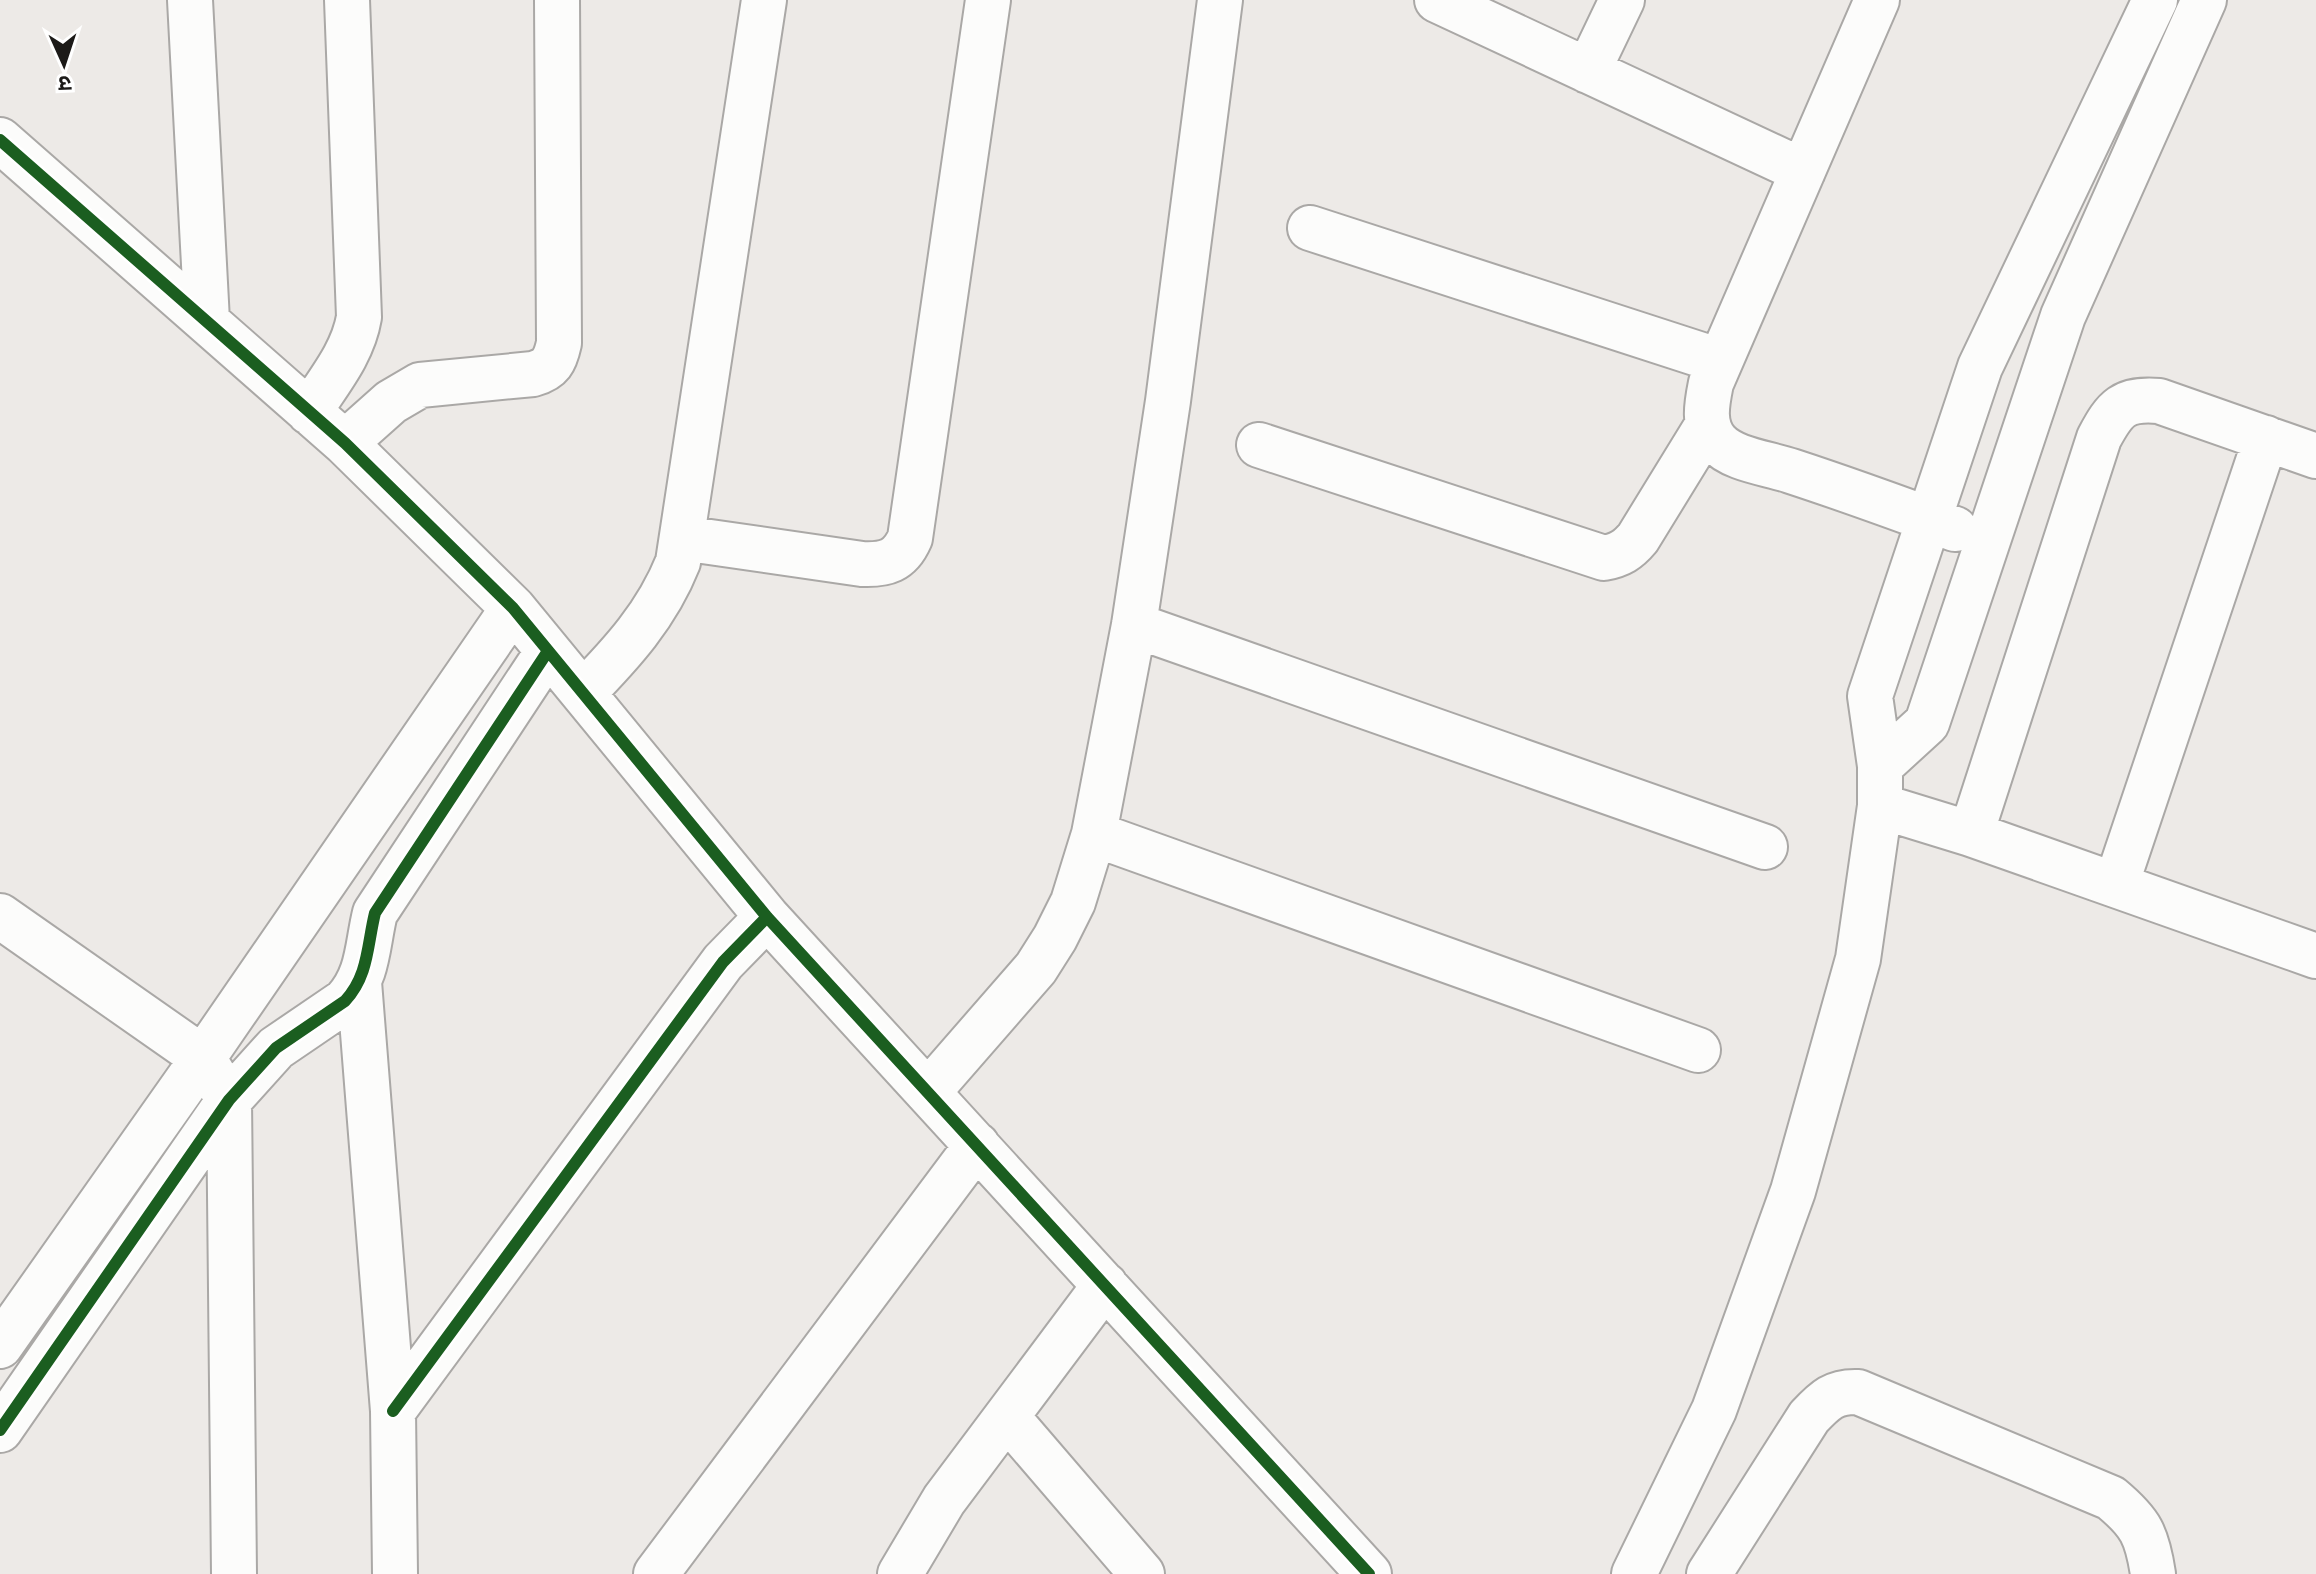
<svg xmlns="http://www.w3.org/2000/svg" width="2316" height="1574" viewBox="0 0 2316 1574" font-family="Montserrat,'Noto Sans Devanagari',sans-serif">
<rect width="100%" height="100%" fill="#edeae7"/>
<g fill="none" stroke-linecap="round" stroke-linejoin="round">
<g stroke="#aaa8a6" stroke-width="48">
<path id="minor" d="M 190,0 L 207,321
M 1437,0 L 1803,171
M 1877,0 L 1711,383 C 1707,403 1702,425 1717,442 C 1733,460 1768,463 1791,471 C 1846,489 1901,509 1955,529
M 1588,71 L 1622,0
M 0,140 L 345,443 L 513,608 L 767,917 L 1369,1574
M 1310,228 L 1720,361
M 309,412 C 329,381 353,353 359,317 L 347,0
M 345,443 L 391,402 L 420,385 L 533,374 C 551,369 555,361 559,343 L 557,0
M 1259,445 L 1604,558 C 1620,555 1628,550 1638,538 L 1708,424
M 682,538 L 862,564 C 886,565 900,561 910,538 L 988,0
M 1134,625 L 1765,847
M 583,693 C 622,653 657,615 678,562 L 764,0
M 1880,766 L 1927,723 L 2063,316 L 2204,0
M 1880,806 L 1971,834 L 2316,956
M 1094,834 L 1698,1050
M 1971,834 L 2099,438 C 2115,408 2123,398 2159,401 L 2316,456
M 2116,885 L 2266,438
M 0,916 L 203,1058 L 229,1100 L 234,1574
M 359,982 L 393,1411 L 395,1574
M 928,1092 L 1036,968 L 1055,938 L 1073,902 L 1094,834 L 1134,625 L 1168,401 L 1220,0
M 0,1346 L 203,1058 L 513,608
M 393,1411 L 723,962 L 767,917
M 1008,1418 L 1142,1574
M 0,1430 L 229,1100 L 276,1048 L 345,1001 C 369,975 367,945 375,913 L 548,651
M 656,1574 L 977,1145
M 900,1574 L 944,1500 L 1105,1285
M 1634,1574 L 1714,1410 L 1793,1191 L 1858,959 L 1880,806 L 1880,766 L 1870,696 L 1980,367 L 2155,0
M 1709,1574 L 1809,1417 C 1825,1400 1834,1391 1858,1392 L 2111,1498 C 2141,1523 2147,1535 2153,1574"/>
</g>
<use href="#minor" stroke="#fcfcfb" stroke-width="44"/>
<g stroke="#fff" stroke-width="17">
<path id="cycleway" d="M 0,140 L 345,443 L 513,608 L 767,917 L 1369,1574
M 393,1411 L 723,962 L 767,917
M 0,1430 L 229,1100 L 276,1048 L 345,1001 C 369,975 367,945 375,913 L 548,651"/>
</g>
<use href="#cycleway" stroke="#1b5e20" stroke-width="12"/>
</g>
<g transform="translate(64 64) rotate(177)" stroke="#ffffff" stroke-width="6" paint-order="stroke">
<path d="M0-6L14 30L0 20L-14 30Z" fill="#1c1a18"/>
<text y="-12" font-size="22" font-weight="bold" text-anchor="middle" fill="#1c1a18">उ</text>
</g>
</svg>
